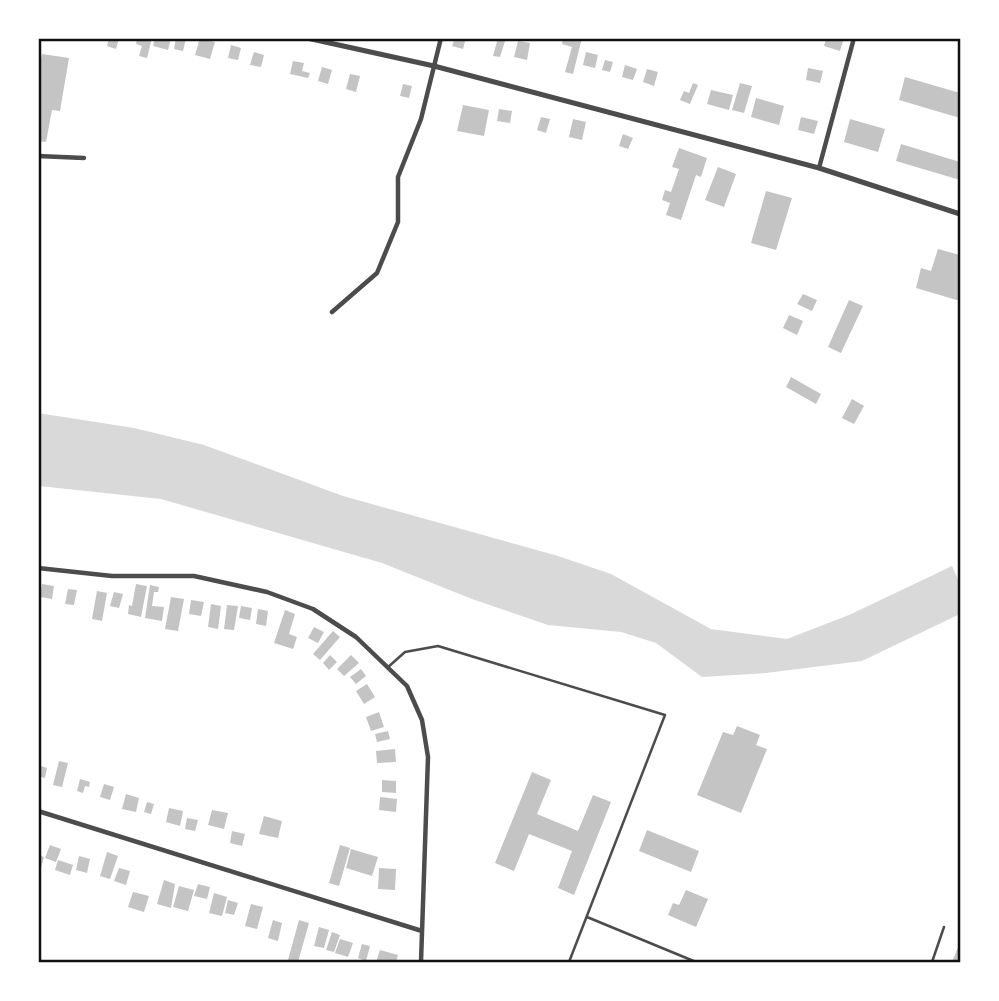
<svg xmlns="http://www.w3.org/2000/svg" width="999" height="1001" viewBox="0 0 999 1001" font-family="'DejaVu Sans',sans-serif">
<rect width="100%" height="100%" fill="#fff"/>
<path fill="#d9d9d9" d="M 38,413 L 134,428 L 204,445 L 343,496 L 558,556 L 611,574 L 711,629 L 787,639 L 849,615 L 952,566 L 960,584 L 960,614 L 862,661 L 766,673 L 702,677 L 656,643 L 621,632 L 548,625 L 472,599 L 382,563 L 161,499 L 39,486 Z"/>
<path fill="#c4c4c4" d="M 109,38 L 119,38 L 116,49 L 107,46 Z
M 137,38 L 152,38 L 147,58 L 139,56 L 142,46 L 136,44 Z
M 155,38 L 171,38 L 168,50 L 153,46 Z
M 176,38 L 186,38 L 183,51 L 174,49 Z
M 200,38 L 215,42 L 210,59 L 195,55 Z
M 455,38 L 466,38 L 463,49 L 452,46 Z
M 498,38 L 506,38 L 500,57 L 493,56 Z
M 563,38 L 582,38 L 573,74 L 565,72 L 572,47 L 562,44 Z
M 826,38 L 844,38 L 840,51 L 824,46 Z
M 518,41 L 530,43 L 527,60 L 514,57 Z
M 231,45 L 241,48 L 238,60 L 228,58 Z
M 254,52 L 264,55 L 261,67 L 250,65 Z
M 586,52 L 598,55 L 595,68 L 583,65 Z
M 42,54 L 69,58 L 60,111 L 52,110 L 46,142 L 38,141 L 38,73 Z
M 605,60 L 613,62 L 610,72 L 602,70 Z
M 293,61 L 304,63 L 302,71 L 310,73 L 308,78 L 290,74 Z
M 625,65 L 637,69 L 633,80 L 622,77 Z
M 322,67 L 332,70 L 328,84 L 318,81 Z
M 808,68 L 823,71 L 820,83 L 806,80 Z
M 647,69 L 658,72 L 654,86 L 643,82 Z
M 350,74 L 360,76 L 356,92 L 346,89 Z
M 905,77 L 960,93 L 960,118 L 899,100 Z
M 693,83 L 698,85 L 690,104 L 680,100 L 684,91 L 689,93 Z
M 740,83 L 752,86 L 744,113 L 732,110 Z
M 403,84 L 412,86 L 409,98 L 400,96 Z
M 711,90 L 733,95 L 729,110 L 707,104 Z
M 756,98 L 784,106 L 779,125 L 751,117 Z
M 463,105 L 489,110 L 484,136 L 457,131 Z
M 499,109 L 512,111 L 510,123 L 497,121 Z
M 541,117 L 550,119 L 546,133 L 537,130 Z
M 801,117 L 818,121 L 814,134 L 798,130 Z
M 573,119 L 586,122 L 582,140 L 569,137 Z
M 850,119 L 885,129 L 878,152 L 844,142 Z
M 623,134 L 633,138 L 628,149 L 619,146 Z
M 901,144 L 960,162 L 960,180 L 896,161 Z
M 679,148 L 707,158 L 701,177 L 696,175 L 681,220 L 666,215 L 670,203 L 662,200 L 665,190 L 671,192 L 679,169 L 672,167 Z
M 718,167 L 736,174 L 724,207 L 705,200 Z
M 766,191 L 792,198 L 776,250 L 751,243 Z
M 938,249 L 960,255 L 960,301 L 916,288 L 921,268 L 931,271 Z
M 803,294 L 817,300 L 812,311 L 797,304 Z
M 849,300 L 863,306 L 841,353 L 828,347 Z
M 789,315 L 803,321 L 797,335 L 783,328 Z
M 791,377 L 821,394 L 816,404 L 786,387 Z
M 852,399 L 864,406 L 854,424 L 842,418 Z
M 42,584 L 54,586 L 52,599 L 40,597 Z
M 136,584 L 147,586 L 141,617 L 128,614 L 129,605 L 132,606 Z
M 150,585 L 159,587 L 158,592 L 154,592 L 152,606 L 164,607 L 162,621 L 145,618 Z
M 68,589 L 77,590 L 74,605 L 65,604 Z
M 97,591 L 107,593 L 102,621 L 92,619 Z
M 114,592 L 123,594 L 119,608 L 110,606 Z
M 171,597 L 184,599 L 178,631 L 165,629 Z
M 191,600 L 204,602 L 201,616 L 189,614 Z
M 211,604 L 221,606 L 218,629 L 208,627 Z
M 227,605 L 238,606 L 234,630 L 224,629 Z
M 241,606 L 252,608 L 250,620 L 239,618 Z
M 258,609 L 268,611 L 266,626 L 256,624 Z
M 285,610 L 295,614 L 289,634 L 297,637 L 293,649 L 274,643 Z
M 314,627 L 324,632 L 318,643 L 308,638 Z
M 333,631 L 340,637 L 320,660 L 313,654 Z
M 330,655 L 337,662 L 329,670 L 323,663 Z
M 351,655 L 359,663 L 344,676 L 337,669 Z
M 361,669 L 366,676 L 356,684 L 350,677 Z
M 367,684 L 375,697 L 364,704 L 356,691 Z
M 379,712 L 384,727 L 371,731 L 366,717 Z
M 737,726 L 760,735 L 756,745 L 767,749 L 741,813 L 697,795 L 723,732 L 733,735 Z
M 388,731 L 390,739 L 377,742 L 375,734 Z
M 395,749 L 396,762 L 377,763 L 376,751 Z
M 59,761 L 68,763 L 62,787 L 53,785 Z
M 38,765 L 47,768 L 45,778 L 38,776 Z
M 532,772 L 551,780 L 537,814 L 578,831 L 593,795 L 611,802 L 574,895 L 558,888 L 572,851 L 529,834 L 514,871 L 495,863 Z
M 80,779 L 90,782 L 89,787 L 85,786 L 83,793 L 77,791 Z
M 382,780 L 396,781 L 396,793 L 382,792 Z
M 104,784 L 114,787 L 110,800 L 100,797 Z
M 126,794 L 139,798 L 136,812 L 122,809 Z
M 380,797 L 397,799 L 396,812 L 379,810 Z
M 147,802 L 154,804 L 151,814 L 144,812 Z
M 169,808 L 183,811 L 180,826 L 166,822 Z
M 212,810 L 228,813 L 224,829 L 208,825 Z
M 264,816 L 282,821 L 278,838 L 259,834 Z
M 187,818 L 198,820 L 195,831 L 185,829 Z
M 647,830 L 699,851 L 691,872 L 639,851 Z
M 232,831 L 245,834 L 242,846 L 230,843 Z
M 50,845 L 61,849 L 56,862 L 45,858 Z
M 340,845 L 350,848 L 339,886 L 329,883 Z
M 351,849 L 378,857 L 372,876 L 346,868 Z
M 107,852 L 118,856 L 110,879 L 100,876 Z
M 38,855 L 44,857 L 39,875 L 38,874 Z
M 79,856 L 90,859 L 87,873 L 76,870 Z
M 58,860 L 73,865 L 70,875 L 55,870 Z
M 119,868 L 130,871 L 126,885 L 114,881 Z
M 379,868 L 396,869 L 395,890 L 378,889 Z
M 164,880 L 175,884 L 171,908 L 157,904 Z
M 198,884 L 210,887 L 207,899 L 194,896 Z
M 179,886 L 194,890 L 188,911 L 173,907 Z
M 686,890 L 708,899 L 696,927 L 668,915 L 673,903 L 679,905 Z
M 133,892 L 149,896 L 144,912 L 128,907 Z
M 214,893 L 227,897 L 222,916 L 209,913 Z
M 228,900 L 238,903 L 234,915 L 225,913 Z
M 251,904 L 263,907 L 257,929 L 245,926 Z
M 273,920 L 282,923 L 278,941 L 268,938 Z
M 299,920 L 309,923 L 298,962 L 288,960 Z
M 319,927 L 329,930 L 324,948 L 314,946 Z
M 332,932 L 340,935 L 334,952 L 326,950 Z
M 340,939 L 353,943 L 348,957 L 335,953 Z
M 960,942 L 960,962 L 952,962 Z
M 362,944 L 370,946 L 366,961 L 358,958 Z
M 380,950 L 398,955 L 396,962 L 376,962 Z"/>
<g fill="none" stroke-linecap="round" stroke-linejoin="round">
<path stroke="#4c4c4c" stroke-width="2.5" d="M 387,668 L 405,652 L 438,646 L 665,715 L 569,962
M 587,917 L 696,962
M 932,962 L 944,927"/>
<path stroke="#4c4c4c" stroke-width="4.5" d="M 38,156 L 84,158
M 819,168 L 854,38
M 332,312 L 377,273 L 398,222 L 398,177 L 421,119 L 441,38
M 38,568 L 112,576 L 194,576 L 267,592 L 313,609 L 356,637 L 407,686 L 422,720 L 428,757 L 421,962
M 38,811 L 422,931"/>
<path stroke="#4c4c4c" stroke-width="5" d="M 307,38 L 434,66 L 819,168 L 960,214"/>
</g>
<rect width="999" height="1001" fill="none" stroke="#ffffff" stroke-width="80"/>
<rect x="40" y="40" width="919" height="921" fill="none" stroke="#111" stroke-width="2.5"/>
</svg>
